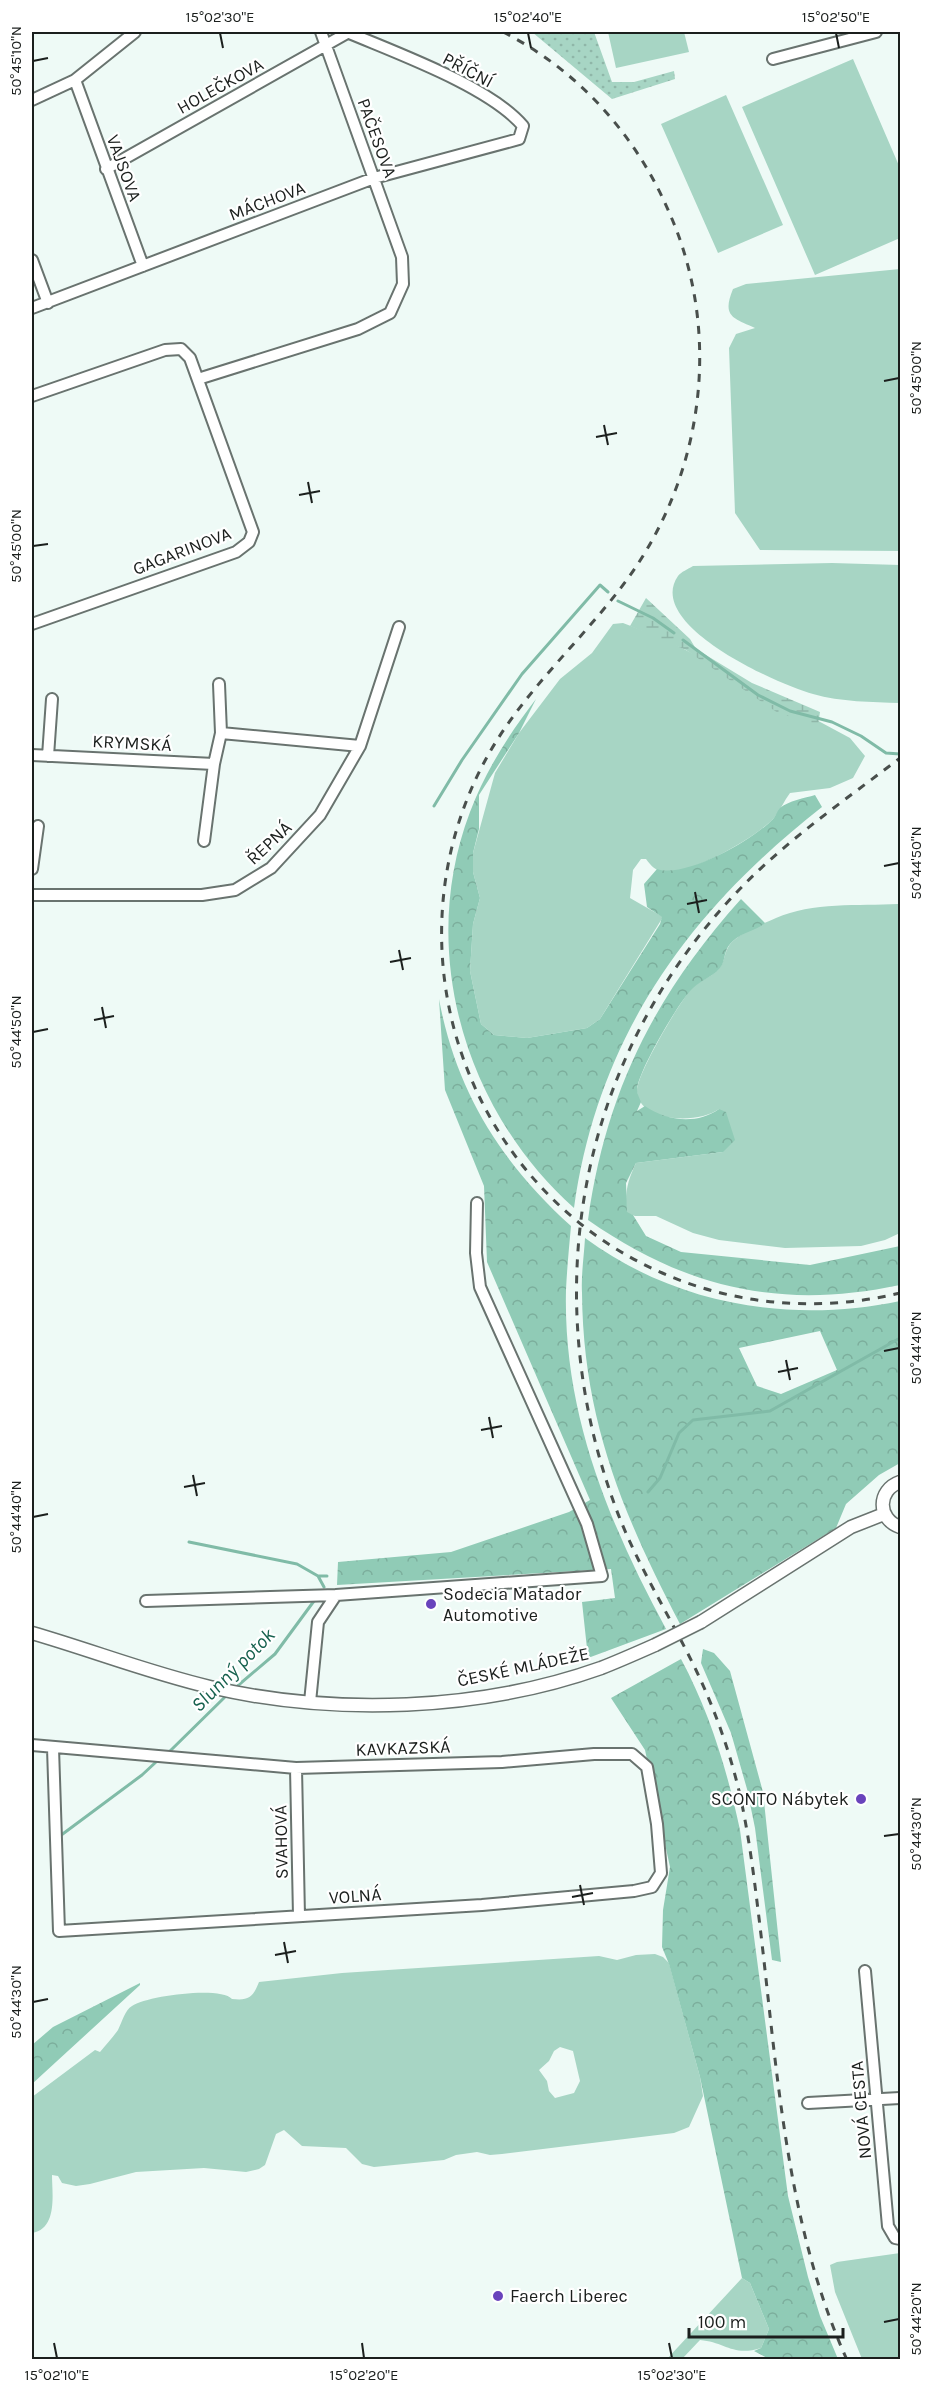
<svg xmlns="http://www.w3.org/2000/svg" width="932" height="2391" viewBox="0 0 932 2391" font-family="Karla,sans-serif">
<defs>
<pattern id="forest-crowns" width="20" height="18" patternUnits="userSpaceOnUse" patternTransform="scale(1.5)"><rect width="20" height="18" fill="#90cbb6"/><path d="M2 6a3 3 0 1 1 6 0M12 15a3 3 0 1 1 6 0" fill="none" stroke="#7cae9c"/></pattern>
<pattern id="wetland-marsh" width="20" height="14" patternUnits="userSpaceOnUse" patternTransform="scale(1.5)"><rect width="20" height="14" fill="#a7d5c4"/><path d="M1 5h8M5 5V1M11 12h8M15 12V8" fill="none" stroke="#8fb6a8"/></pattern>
<pattern id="park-dots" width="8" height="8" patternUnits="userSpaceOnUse" patternTransform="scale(1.5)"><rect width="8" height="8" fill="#a7d5c4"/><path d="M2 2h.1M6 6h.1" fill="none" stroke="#8fb6a8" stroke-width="1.8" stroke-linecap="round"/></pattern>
</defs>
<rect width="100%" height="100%" fill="#eefaf6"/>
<path fill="#a7d5c4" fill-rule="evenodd" d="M 608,32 L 684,32 L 689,52 L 616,68 Z
M 853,59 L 900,168 L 900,238 L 815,275 L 742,107 Z
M 726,95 L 783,225 L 718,253 L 661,124 Z
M 900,269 L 900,551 L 760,550 L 735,513 L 729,348 L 736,334 L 755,328 C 732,318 722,316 733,289 L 746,284 Z
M 832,563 L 900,565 L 900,703 C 872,702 841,702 813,694 C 779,685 644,625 678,576 C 681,572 688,569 693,566 Z
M 623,623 L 667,640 L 850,738 L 865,756 L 853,778 L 830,788 L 790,793 C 784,801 779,813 772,820 C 754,838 691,875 664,872 C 656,871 651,866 646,859 L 641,859 L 633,870 L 630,898 L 663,917 L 600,1019 L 587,1028 L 527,1038 L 494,1035 L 481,1024 L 470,971 L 473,924 L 480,898 L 473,872 L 473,853 L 495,773 L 519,733 L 560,679 L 592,653 L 613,624 Z
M 898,904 L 900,907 L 900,1233 L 885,1240 L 861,1246 L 785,1248 L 719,1240 L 693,1233 L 656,1216 L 635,1216 L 627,1213 C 624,1193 628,1180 636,1163 L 723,1152 L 719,1109 C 699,1124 640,1123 637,1092 C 635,1077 680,1001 692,988 C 701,979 714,977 721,966 C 725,959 725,949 732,942 C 742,932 762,924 776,918 C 812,902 859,906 898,904 Z
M 655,1954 L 663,1957 L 669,1963 L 700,2077 L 703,2096 L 689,2127 L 674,2133 L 502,2154 L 490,2155 L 477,2152 L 456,2155 L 444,2160 L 374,2167 L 362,2164 L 346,2148 L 302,2146 L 284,2130 L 276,2134 L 265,2165 L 259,2169 L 246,2172 L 204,2168 L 136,2172 L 90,2184 L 76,2186 L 62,2183 L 58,2176 L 52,2175 C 52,2193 58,2229 32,2233 L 32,2097 L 95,2050 L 100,2052 C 106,2045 113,2037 118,2030 C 122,2022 125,2010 132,2006 C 147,1996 220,1986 232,1999 C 249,2001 253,1997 259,1982 L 342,1973 L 599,1956 L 617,1960 L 636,1955 ZM 560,2047 L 573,2051 L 580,2081 L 574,2093 L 555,2098 L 549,2091 L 547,2081 L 539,2070 L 549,2061 L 554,2051 Z
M 900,2253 L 900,2359 L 862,2359 L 835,2292 L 830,2265 L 837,2262 Z
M 742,2278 L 750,2283 L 769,2329 L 761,2348 C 733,2357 725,2342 700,2340 L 682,2359 L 666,2360 Z"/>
<path fill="url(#forest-crowns)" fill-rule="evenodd" d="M 536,699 L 519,733 L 479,795 L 479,829 L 473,853 L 473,872 L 480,898 L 473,924 L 470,971 L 481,1024 L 494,1035 L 527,1038 L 587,1028 L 600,1019 L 660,924 L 662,917 L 647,907 L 644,884 L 657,869 C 685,879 753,840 773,819 C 776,816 777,811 780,808 C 788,801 805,798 815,795 L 822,807 C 688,912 598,1036 574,1208 C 465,1111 417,951 470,812 C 486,770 509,734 536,699 Z
M 741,899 L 765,923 C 756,931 743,932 733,941 C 724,949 726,956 722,965 C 716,976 702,979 693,988 C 679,1001 639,1070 637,1089 C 637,1094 639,1097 641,1102 L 637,1111 L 645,1106 C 666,1121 697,1125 719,1109 L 726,1112 L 735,1140 L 723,1152 L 636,1163 L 626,1183 L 627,1212 L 633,1215 L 646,1236 L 681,1252 L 810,1265 L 900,1246 L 900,1285 C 782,1310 687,1289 588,1220 C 606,1091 655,995 741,899 Z
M 439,999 C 456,1091 501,1163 571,1226 C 569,1248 567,1269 566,1290 C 563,1414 609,1523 666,1629 L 588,1658 L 582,1602 L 615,1598 L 611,1569 L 337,1585 L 338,1562 L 451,1552 L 569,1512 L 590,1500 L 487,1262 L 484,1186 L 445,1090 Z
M 585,1238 C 676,1305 791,1324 900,1301 L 900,1463 L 879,1475 L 846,1504 L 836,1528 L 680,1624 C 623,1515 583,1419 582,1293 C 581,1275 584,1256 585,1238 ZM 820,1331 L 837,1370 L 781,1394 L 757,1386 L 739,1348 Z
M 703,1649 L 714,1653 L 730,1671 L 763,1792 L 781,1962 L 772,1960 L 755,1828 L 747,1789 L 731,1733 L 701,1663 Z
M 681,1659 C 710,1713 727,1770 740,1830 L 788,2196 L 808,2277 L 820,2316 L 838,2359 L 769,2359 L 754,2351 L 761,2348 L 769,2329 L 750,2283 L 742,2278 L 700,2077 L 669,1964 L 662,1947 L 663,1910 L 670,1867 L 645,1750 L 611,1698 Z
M 140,1983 L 140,1985 L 32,2084 L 32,2045 L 53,2027 Z"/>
<path fill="url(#wetland-marsh)" d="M 646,598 L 690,639 L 696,649 L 752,683 L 820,712 L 818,725 L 778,713 L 686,650 L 630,626 Z"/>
<path fill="url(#park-dots)" d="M 532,32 L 594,32 L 612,82 L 634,82 L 674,71 L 675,79 L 612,99 Z"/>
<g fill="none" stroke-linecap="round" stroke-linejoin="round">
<path stroke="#80bba7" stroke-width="3" d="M 618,601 L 653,618 L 674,633
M 683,640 L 758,695 L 790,711 L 832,722 L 861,736 L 886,753 L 900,754
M 434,806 L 462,760 L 522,674 L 600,585 L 608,592
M 648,1492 L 660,1478 L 679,1433 L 693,1420 L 770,1411 L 900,1338
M 189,1542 L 297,1564 L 318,1576
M 324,1587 L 318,1576 L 327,1576
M 235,1688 L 275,1654 L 314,1601
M 168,1753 L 228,1694
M 60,1836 L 142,1775 L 156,1762"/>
<g stroke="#69736f" stroke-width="14">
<path id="minor" d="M 773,59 L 876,32
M 75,80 L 143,266
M 32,100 L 75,80 L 135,32
M 106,169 L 349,32
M 32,260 L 48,303
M 32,308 L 374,178 L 519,139 L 523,126 C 489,86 396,53 347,32
M 198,379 L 358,329 L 390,313 L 403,284 L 402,257 L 321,32
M 32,396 L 165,350 L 181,349 L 190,358 L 253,532 L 249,542 L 236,552 L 32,624
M 219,684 L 221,733
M 32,755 L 214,764 L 221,733 L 360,746
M 48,756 L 52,699
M 204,841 L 214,764
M 32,869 L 38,826
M 32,895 L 202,895 L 235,890 L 271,868 L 320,815 L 360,746 L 399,627
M 336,1595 L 602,1576 L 587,1524 L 480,1287 L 476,1253 L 477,1203
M 146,1601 L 336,1595 L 318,1622 L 310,1702
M 32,1745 L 296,1768 L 502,1762 L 594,1754 L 632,1754 L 647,1767 L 657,1824 L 661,1873 L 652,1887 L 634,1891 L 482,1905 L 59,1931 L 53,1748
M 296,1768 L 299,1916
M 865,1971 L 888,2226 L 895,2238 L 900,2239
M 808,2103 L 900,2098"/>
</g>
<g stroke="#69736f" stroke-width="15">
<path id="tertiary" d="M 900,1482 C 877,1490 877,1519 900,1527
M 701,1622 L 851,1527 L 884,1514
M 32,1633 C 91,1650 150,1673 210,1687 C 335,1716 480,1711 601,1668 C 619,1661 637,1653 655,1645"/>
</g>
<use href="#minor" stroke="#fff" stroke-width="10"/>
<use href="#tertiary" stroke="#fff" stroke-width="12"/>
<path stroke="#494f4c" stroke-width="3" stroke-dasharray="8 8" stroke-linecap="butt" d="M 503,32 C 578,70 636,135 669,212 C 723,333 704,475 626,581 C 583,639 528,687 491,750 C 399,908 439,1111 582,1225 C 672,1296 789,1320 900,1293
M 847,2360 C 785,2223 777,2065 759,1918 C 754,1877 749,1836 740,1795 C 730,1752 715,1710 696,1670 C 669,1614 635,1562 614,1503 C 537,1290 579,1059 736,893 C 785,841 844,801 900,758"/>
<g stroke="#69736f" stroke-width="15" stroke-linecap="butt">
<path id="tertiary-bridge" d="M 655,1645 L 701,1622"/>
</g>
<use href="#tertiary-bridge" stroke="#fff" stroke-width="12"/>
</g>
<path fill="none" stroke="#1b1f1d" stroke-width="2" d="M 220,33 L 223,48M 528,33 L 531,48M 836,33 L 839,48M 33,61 L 48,58M 884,381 L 899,378M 604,425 L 608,445M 596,437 L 617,433M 308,482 L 312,503M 299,495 L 320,491M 33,546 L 48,544M 884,866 L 899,863M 695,892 L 699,913M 687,904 L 707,900M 399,950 L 403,970M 390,962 L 411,958M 102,1007 L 106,1028M 94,1020 L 114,1016M 33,1032 L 48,1029M 884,1351 L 899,1348M 786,1360 L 790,1380M 778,1372 L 798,1368M 489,1417 L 493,1438M 481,1430 L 502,1426M 193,1475 L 197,1496M 184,1487 L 205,1483M 33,1517 L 48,1514M 884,1836 L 899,1834M 580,1885 L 584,1905M 572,1897 L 593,1893M 284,1942 L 288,1963M 275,1955 L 296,1951M 33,2002 L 48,1999M 884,2322 L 899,2319M 54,2343 L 57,2358M 362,2343 L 364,2358M 669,2343 L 672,2358"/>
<g fill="#6943bc" stroke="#fff" stroke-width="2">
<circle cx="431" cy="1604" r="6"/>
<circle cx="861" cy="1799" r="6"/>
<circle cx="498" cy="2296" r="6"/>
</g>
<g text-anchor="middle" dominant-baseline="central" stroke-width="4.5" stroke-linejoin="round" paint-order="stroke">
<g font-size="18" fill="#1b1f1d" stroke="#fff">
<text transform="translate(468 70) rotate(28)">PŘÍČNÍ</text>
<text transform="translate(220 86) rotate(-29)">HOLEČKOVA</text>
<text transform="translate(377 138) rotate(70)">PAČESOVA</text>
<text transform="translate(124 168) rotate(70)">VAJSOVA</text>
<text transform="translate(267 201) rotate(-21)">MÁCHOVA</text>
<text transform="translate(182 551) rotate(-21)">GAGARINOVA</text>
<text transform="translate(132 743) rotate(3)">KRYMSKÁ</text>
<text transform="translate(269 843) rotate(-43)">ŘEPNÁ</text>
<text transform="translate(523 1667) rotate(-12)">ČESKÉ MLÁDEŽE</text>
<text transform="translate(403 1748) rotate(-2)">KAVKAZSKÁ</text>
<text transform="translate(281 1842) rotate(-91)">SVAHOVÁ</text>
<text transform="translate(355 1896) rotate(-4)">VOLNÁ</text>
<text transform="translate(861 2110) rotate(-95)">NOVÁ CESTA</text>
</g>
<g font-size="18" fill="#1b1f1d" stroke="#fff" text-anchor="start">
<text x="443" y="1594">Sodecia Matador<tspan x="443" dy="21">Automotive</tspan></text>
<text x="849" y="1799" text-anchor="end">SCONTO Nábytek</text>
<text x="510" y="2296">Faerch Liberec</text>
</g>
<g font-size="20" font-style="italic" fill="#16614e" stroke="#fff">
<text transform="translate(233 1670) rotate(-45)">Slunný potok</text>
</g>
</g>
<rect width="932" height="2391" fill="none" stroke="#ffffff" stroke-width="66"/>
<path d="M689 2328v9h154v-9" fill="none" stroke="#1b1f1d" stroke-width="3"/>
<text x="698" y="2328" font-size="18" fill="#1b1f1d" stroke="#ffffff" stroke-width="4.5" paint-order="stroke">100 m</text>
<rect x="33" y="33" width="866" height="2325" fill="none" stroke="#1b1f1d" stroke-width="2"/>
<g font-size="15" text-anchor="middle" fill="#1b1f1d">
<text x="220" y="22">15°02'30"E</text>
<text x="528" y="22">15°02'40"E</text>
<text x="836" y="22">15°02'50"E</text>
<text transform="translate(16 61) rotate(-90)" y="5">50°45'10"N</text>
<text transform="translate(916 378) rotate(-90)" y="5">50°45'00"N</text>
<text transform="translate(16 546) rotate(-90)" y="5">50°45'00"N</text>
<text transform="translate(916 863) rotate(-90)" y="5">50°44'50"N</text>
<text transform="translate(16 1032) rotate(-90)" y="5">50°44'50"N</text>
<text transform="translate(916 1348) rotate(-90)" y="5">50°44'40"N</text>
<text transform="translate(16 1517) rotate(-90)" y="5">50°44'40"N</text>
<text transform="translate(916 1834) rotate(-90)" y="5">50°44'30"N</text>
<text transform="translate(16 2002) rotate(-90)" y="5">50°44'30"N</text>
<text transform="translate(916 2319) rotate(-90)" y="5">50°44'20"N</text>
<text x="57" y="2380">15°02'10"E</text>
<text x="364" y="2380">15°02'20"E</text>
<text x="672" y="2380">15°02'30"E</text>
</g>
</svg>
